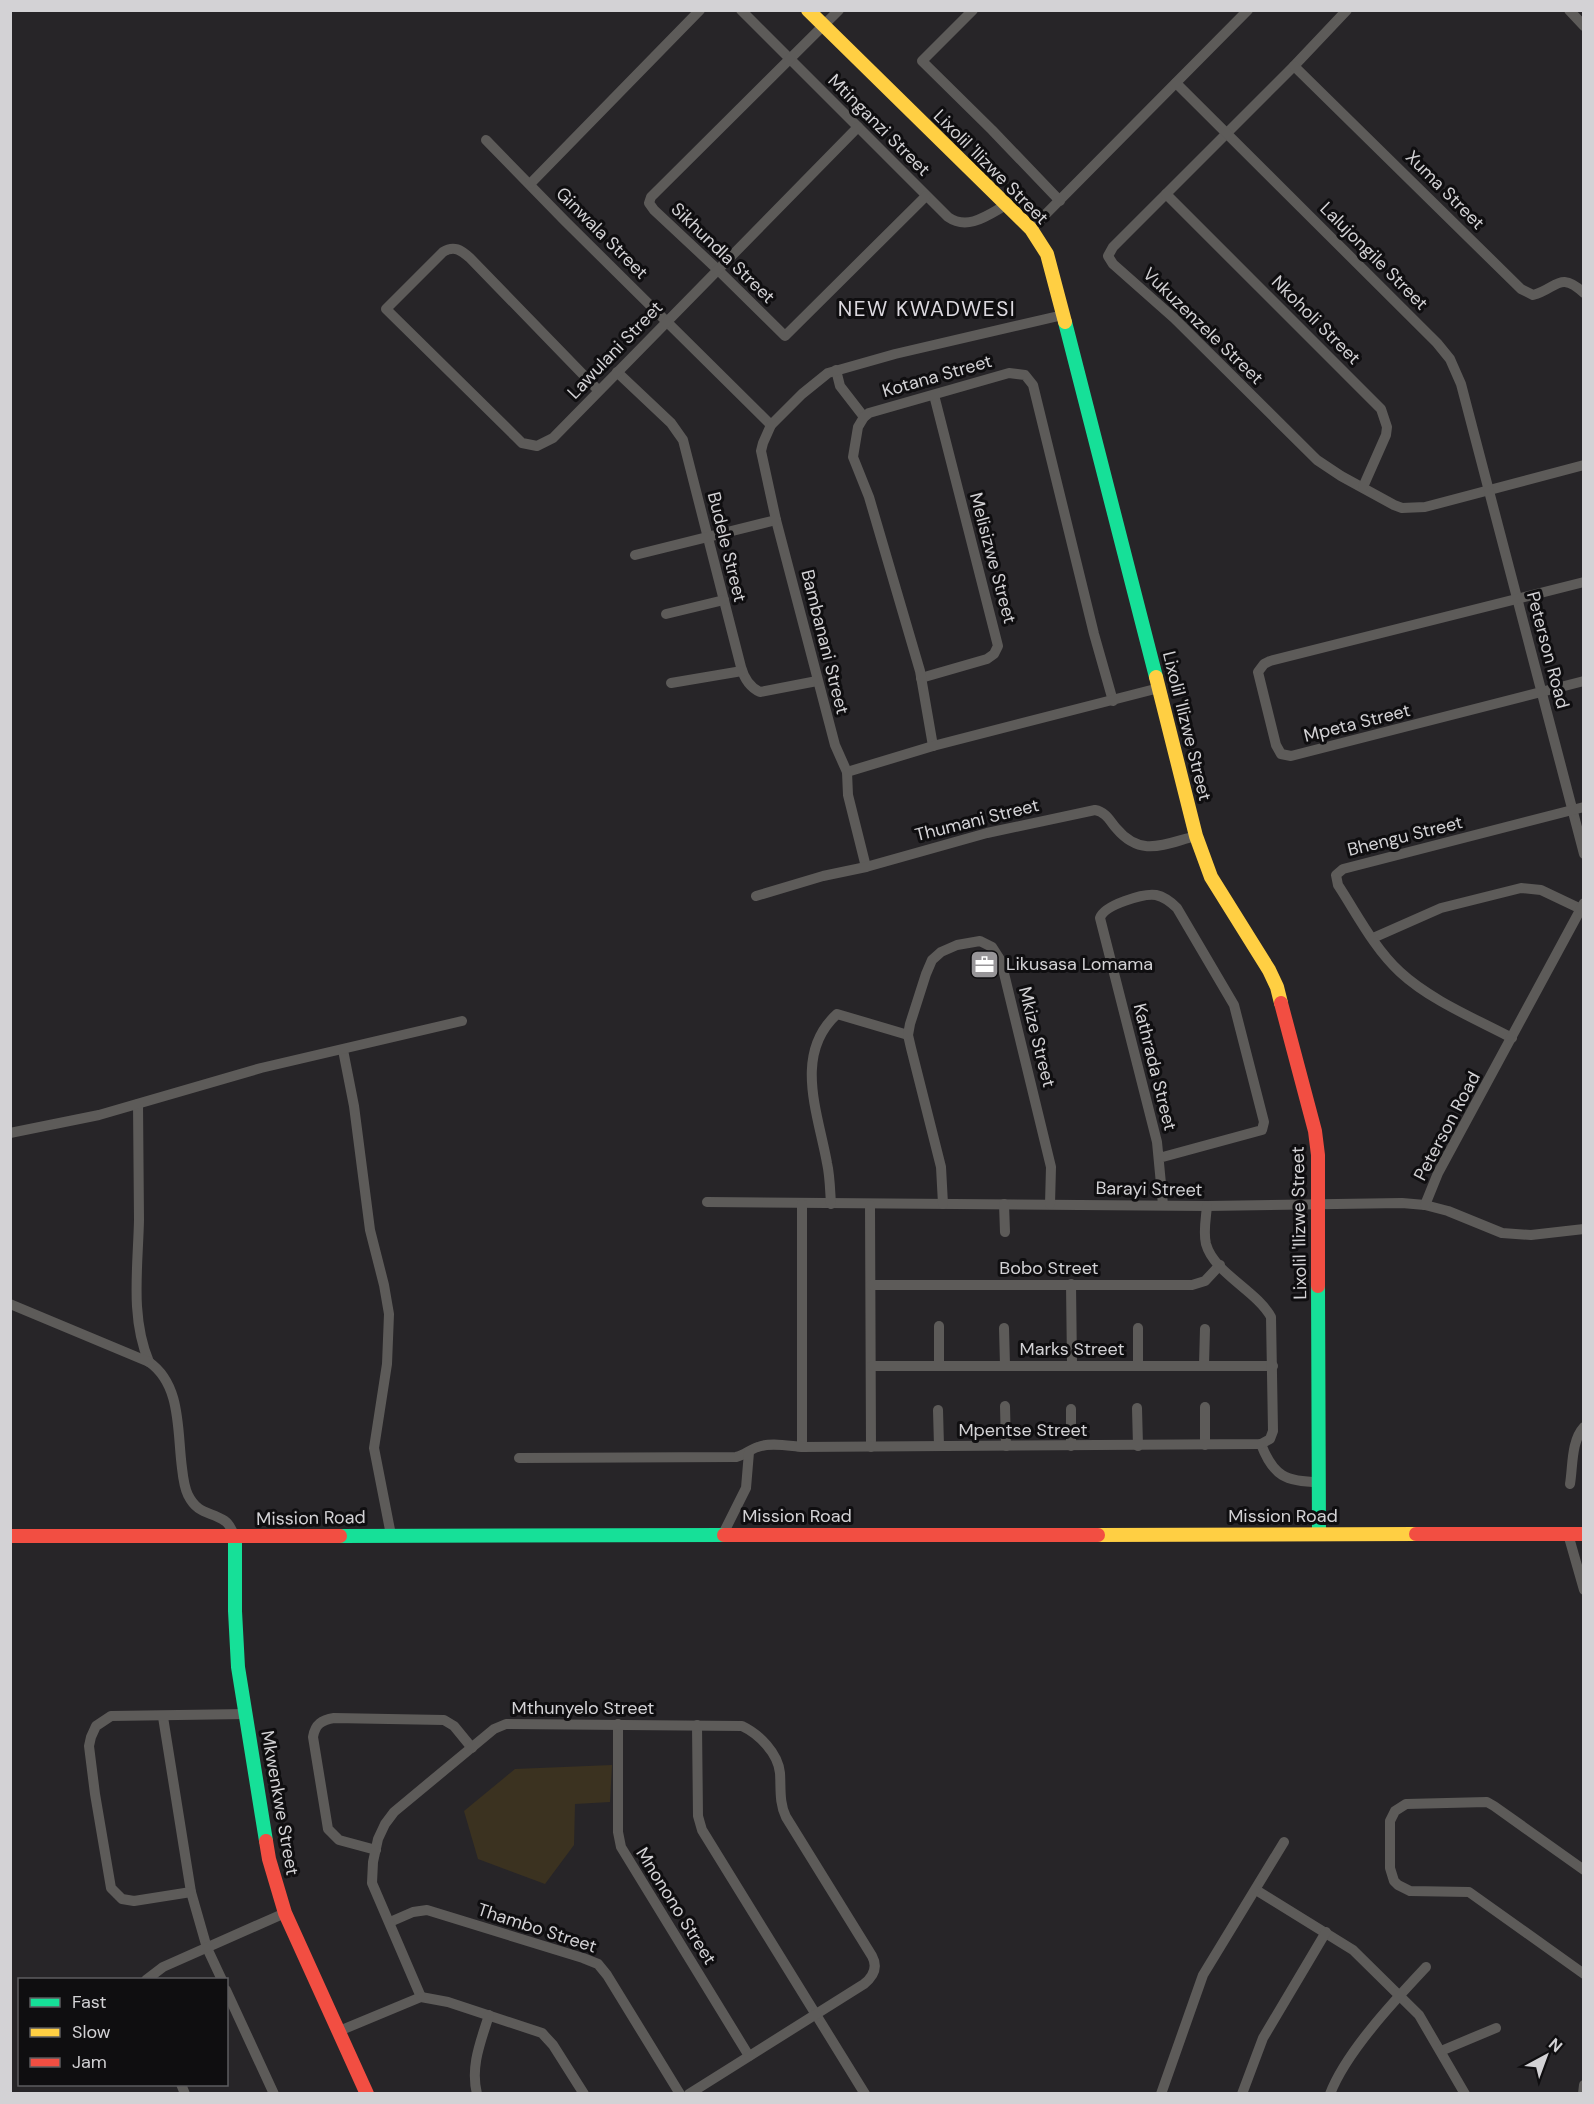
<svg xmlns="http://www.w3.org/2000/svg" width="1594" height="2104" font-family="'DM Sans',sans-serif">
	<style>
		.green { fill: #3b3220 }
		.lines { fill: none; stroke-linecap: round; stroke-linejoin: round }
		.street { stroke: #5d5b59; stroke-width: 10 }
		.fast { stroke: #16e098; stroke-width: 14 }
		.slow { stroke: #ffcf43; stroke-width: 14 }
		.jam { stroke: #f24e42; stroke-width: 14 }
		.labels { text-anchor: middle; stroke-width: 6; stroke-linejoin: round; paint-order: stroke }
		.street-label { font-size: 18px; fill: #d3d2d5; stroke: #0f0e10 }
		.poi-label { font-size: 18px; fill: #d3d2d5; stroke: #0f0e10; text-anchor: start }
		.quarter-label { font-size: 21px; letter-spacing: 1.5px; fill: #dcd9df; stroke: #0f0e10 }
	</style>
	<rect width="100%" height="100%" fill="#272528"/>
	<polygon class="green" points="612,1765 610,1802 575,1804 574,1845 545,1884 478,1859 464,1811 515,1769"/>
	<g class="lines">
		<g class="street">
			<path d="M741,10L948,217C968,231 988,215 1006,205"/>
			<polyline points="839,10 651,197 649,203 654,210 717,269 785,336 926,196"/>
			<polyline points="973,10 922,61 992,130 1060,201"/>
			<polyline points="1347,10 1294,66 1113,247 1108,256 1113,264 1174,318 1317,460 1341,476 1394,505 1402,508 1425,507 1584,465"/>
			<polyline points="1569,10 1584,26"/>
			<path d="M1294,66L1521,289L1533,295C1557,289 1559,270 1584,293"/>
			<polyline points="1176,83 1437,343 1450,359 1461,384 1584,854"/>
			<polyline points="486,140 565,221 771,425"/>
			<polyline points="530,184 700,10"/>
			<polyline points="1166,194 1381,409 1387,427 1386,435 1363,487"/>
			<polyline points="1031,229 1248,10"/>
			<polyline points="836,370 840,386 864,417"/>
			<path d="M617,372L671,423L683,440L741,667C744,678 749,687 760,692L817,681"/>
			<path d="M599,391L470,258C461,250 454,245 443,252L386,309L516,437L522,443L537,446L553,438L858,127"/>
			<polyline points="635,555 776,520"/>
			<polyline points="1584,582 1270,661 1264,664 1258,672 1276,745 1281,754 1291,756 1584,681"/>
			<polyline points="666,614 724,600"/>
			<polyline points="921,678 987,659 994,654 998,646 934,395"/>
			<polyline points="671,683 742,671"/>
			<polyline points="933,746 920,671 869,497 853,457 858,427 864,417 869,413 1009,373 1025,375 1033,385 1094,634 1113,701"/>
			<polyline points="847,772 933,746 1159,688"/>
			<polyline points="866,867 848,795 847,772 835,745 776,520 761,451 763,443 771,425 802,394 828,373 895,354 1063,315"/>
			<path d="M756,896L823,876L866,867L987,833L1095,810C1106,812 1110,821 1116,828C1141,858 1164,844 1196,836"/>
			<polyline points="1373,938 1441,908 1521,888 1541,890 1581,909"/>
			<path d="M1512,1038C1476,1019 1430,1000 1400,972C1374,948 1357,914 1338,885L1336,875L1343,869L1584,807"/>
			<polyline points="343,1050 354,1106 370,1230 384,1285 389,1314 387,1364 374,1448 391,1535"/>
			<path d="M138,1104C138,1142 139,1181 139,1220C138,1267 130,1317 149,1362"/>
			<polyline points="10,1133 99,1115 261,1068 462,1021"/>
			<path d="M1159,1158L1262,1130L1264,1122L1234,1005L1177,908C1171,902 1165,897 1156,895C1144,893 1104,905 1100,918L1157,1142L1163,1205"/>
			<polyline points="707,1202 1207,1206 1402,1203 1425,1205 1448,1211 1502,1233 1531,1235 1584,1229"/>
			<polyline points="802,1204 802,1447"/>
			<path d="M831,1204C830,1190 830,1176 827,1163C818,1113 793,1054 837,1014L908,1035"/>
			<polyline points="943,1204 941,1167 911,1048 908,1035 910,1024 926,974 932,960 941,952 957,945 980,941 992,947 1001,961 1051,1167 1050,1204"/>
			<polyline points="1004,1204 1005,1232"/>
			<polyline points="870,1205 871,1447"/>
			<polyline points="1425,1205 1438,1173 1584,903"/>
			<polyline points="1071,1284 1072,1365"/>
			<polyline points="871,1285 1192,1285 1205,1281 1220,1265"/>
			<path d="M10,1304L149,1362C182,1385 177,1432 182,1468C183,1477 184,1487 188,1495C198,1515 210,1511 225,1521C230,1524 232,1532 235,1536"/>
			<polyline points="939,1326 939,1365"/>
			<polyline points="1004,1328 1005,1365"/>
			<polyline points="1138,1365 1138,1328"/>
			<polyline points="1204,1365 1205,1329"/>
			<polyline points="872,1366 1273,1366"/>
			<polyline points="1005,1406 1006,1446"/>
			<polyline points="1205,1407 1205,1445"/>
			<polyline points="1137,1408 1138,1446"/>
			<polyline points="1071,1409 1071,1446"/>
			<polyline points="938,1410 939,1446"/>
			<path d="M1261,1444C1273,1476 1286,1482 1319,1482"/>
			<path d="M519,1458L736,1457C745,1455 750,1449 758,1447C770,1442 789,1446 802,1447L1261,1444L1270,1439L1273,1431L1271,1317C1257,1291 1214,1273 1206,1244C1203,1232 1206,1218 1207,1206"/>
			<path d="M1570,1484C1573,1466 1571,1441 1584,1427"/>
			<polyline points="723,1534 746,1488 749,1452"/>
			<polyline points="1568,1534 1584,1590"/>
			<polyline points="163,1717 191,1892 207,1948 222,1980"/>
			<polyline points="618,1724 618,1832 621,1847 749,2056"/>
			<polyline points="697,1725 698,1816 702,1830 865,2094"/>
			<path d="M376,1850L339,1840L328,1829L313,1737C315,1724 322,1720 334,1718L444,1720L454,1726L472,1748"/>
			<polyline points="1584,1870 1494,1806 1487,1802 1406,1804 1395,1811 1390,1821 1390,1868 1394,1881 1398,1885 1410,1891 1469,1892 1584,1974"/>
			<polyline points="1256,1890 1353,1950 1419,2015 1465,2094"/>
			<polyline points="191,1892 134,1901 122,1899 111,1888 95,1794 89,1746 91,1737 96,1726 111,1716 246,1714"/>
			<polyline points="390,1922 413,1912 427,1910 583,1958 598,1964 607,1975 680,2094"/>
			<polyline points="146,1980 163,1967 285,1913"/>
			<polyline points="226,1990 274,2094"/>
			<path d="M421,1997L372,1883L373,1862L378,1839L385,1824L394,1812L494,1729L506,1724L742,1726C759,1734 778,1753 780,1773C781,1788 779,1803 786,1817L872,1956C878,1967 874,1976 864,1984L689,2094"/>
			<polyline points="339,2031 421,1997 448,2002 542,2033 553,2045 584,2094"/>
			<polyline points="1441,2051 1496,2028"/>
			<polyline points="181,2084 185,2094"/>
			<path d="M477,2094C470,2066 481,2041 489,2015"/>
			<polyline points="1161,2094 1203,1975 1284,1842"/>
			<polyline points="1242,2094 1263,2038 1326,1932"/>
			<path d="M1330,2094C1346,2052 1395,2000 1426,1967"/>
			<polyline points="1583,2094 1584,2085"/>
		</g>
		<g class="fast">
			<polyline points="1065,322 1156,677"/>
			<polyline points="1318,1286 1319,1534"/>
			<polyline points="235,1536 235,1611 238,1667 266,1841"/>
			<polyline points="340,1536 724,1535"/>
		</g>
		<g class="slow">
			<polyline points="808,10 1031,229 1047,254 1065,322"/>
			<polyline points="1156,677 1196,836 1211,877 1269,970 1277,987 1281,1003"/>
			<polyline points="1098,1535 1416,1534"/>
		</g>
		<g class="jam">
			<polyline points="1281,1003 1315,1131 1318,1155 1318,1286"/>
			<polyline points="1416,1534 1584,1534"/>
			<polyline points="724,1535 1098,1535"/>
			<polyline points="10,1536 340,1536"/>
			<polyline points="266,1841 269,1859 285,1913 367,2094"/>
		</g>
	</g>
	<defs>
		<symbol id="office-square" viewBox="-11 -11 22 22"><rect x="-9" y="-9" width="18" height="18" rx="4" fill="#979598" stroke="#0f0e10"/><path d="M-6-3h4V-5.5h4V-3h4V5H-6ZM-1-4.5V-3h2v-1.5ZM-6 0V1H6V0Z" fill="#fff"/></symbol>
	</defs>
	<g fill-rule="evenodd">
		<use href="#office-square" x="968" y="948" width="33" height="33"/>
	</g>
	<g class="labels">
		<g class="street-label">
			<text transform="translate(879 125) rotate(45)" y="6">Mtinganzi Street</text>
			<text transform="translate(991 167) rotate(45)" y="6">Lixolil 'Ilizwe Street</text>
			<text transform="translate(1445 190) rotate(45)" y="6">Xuma Street</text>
			<text transform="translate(602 233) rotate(45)" y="6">Ginwala Street</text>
			<text transform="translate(723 253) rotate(44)" y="6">Sikhundla Street</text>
			<text transform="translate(1374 256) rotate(45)" y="6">Lalujongile Street</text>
			<text transform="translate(1316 320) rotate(45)" y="6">Nkoholi Street</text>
			<text transform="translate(1203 326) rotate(44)" y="6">Vukuzenzele Street</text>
			<text transform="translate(615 350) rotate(-46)" y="6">Lawulani Street</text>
			<text transform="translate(937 376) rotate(-16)" y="6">Kotana Street</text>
			<text transform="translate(727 547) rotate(76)" y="6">Budele Street</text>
			<text transform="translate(993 558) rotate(75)" y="6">Melisizwe Street</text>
			<text transform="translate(825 642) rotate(76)" y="6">Bambanani Street</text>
			<text transform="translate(1548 650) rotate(75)" y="6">Peterson Road</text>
			<text transform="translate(1357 723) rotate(-14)" y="6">Mpeta Street</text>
			<text transform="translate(1187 726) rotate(76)" y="6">Lixolil 'Ilizwe Street</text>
			<text transform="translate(977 820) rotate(-14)" y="6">Thumani Street</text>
			<text transform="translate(1405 836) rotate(-14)" y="6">Bhengu Street</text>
			<text transform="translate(1037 1037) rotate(76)" y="6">Mkize Street</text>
			<text transform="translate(1155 1067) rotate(76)" y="6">Kathrada Street</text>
			<text transform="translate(1447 1126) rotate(-62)" y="6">Peterson Road</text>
			<text transform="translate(1149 1189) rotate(1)" y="6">Barayi Street</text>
			<text transform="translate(1299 1223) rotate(-91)" y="6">Lixolil 'Ilizwe Street</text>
			<text x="1049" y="1274">Bobo Street</text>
			<text x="1072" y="1355">Marks Street</text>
			<text x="1023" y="1436">Mpentse Street</text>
			<text x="797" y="1522">Mission Road</text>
			<text x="1283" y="1522">Mission Road</text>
			<text transform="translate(311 1518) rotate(-1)" y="6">Mission Road</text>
			<text x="583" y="1714">Mthunyelo Street</text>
			<text transform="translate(280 1803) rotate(80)" y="6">Mkwenkwe Street</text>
			<text transform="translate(676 1906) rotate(58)" y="6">Mnonono Street</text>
			<text transform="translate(537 1928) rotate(18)" y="6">Thambo Street</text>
		</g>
		<g class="poi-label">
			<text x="1006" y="970">Likusasa Lomama</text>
		</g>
		<g class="quarter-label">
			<text x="927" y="316">NEW KWADWESI</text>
		</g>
	</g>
	<rect width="1594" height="2104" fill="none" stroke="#d3d2d5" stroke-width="24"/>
	<rect x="18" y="1978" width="210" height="108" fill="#0f0e10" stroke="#5d5c5f" stroke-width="1.5"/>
	<rect x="30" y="1998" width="30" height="9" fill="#16e098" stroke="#5d5c5f" stroke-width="1.5"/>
	<text x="72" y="2008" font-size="18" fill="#d3d2d5">Fast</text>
	<rect x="30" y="2028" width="30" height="9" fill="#ffcf43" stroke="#5d5c5f" stroke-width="1.5"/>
	<text x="72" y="2038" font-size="18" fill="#d3d2d5">Slow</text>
	<rect x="30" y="2058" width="30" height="9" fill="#f24e42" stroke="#5d5c5f" stroke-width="1.5"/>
	<text x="72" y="2068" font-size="18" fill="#d3d2d5">Jam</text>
	<g transform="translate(1546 2056) rotate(41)" stroke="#0f0e10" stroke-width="4.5" paint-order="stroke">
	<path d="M0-4.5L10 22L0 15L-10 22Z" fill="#d3d2d5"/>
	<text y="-9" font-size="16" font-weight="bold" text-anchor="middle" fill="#d3d2d5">N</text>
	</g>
</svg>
